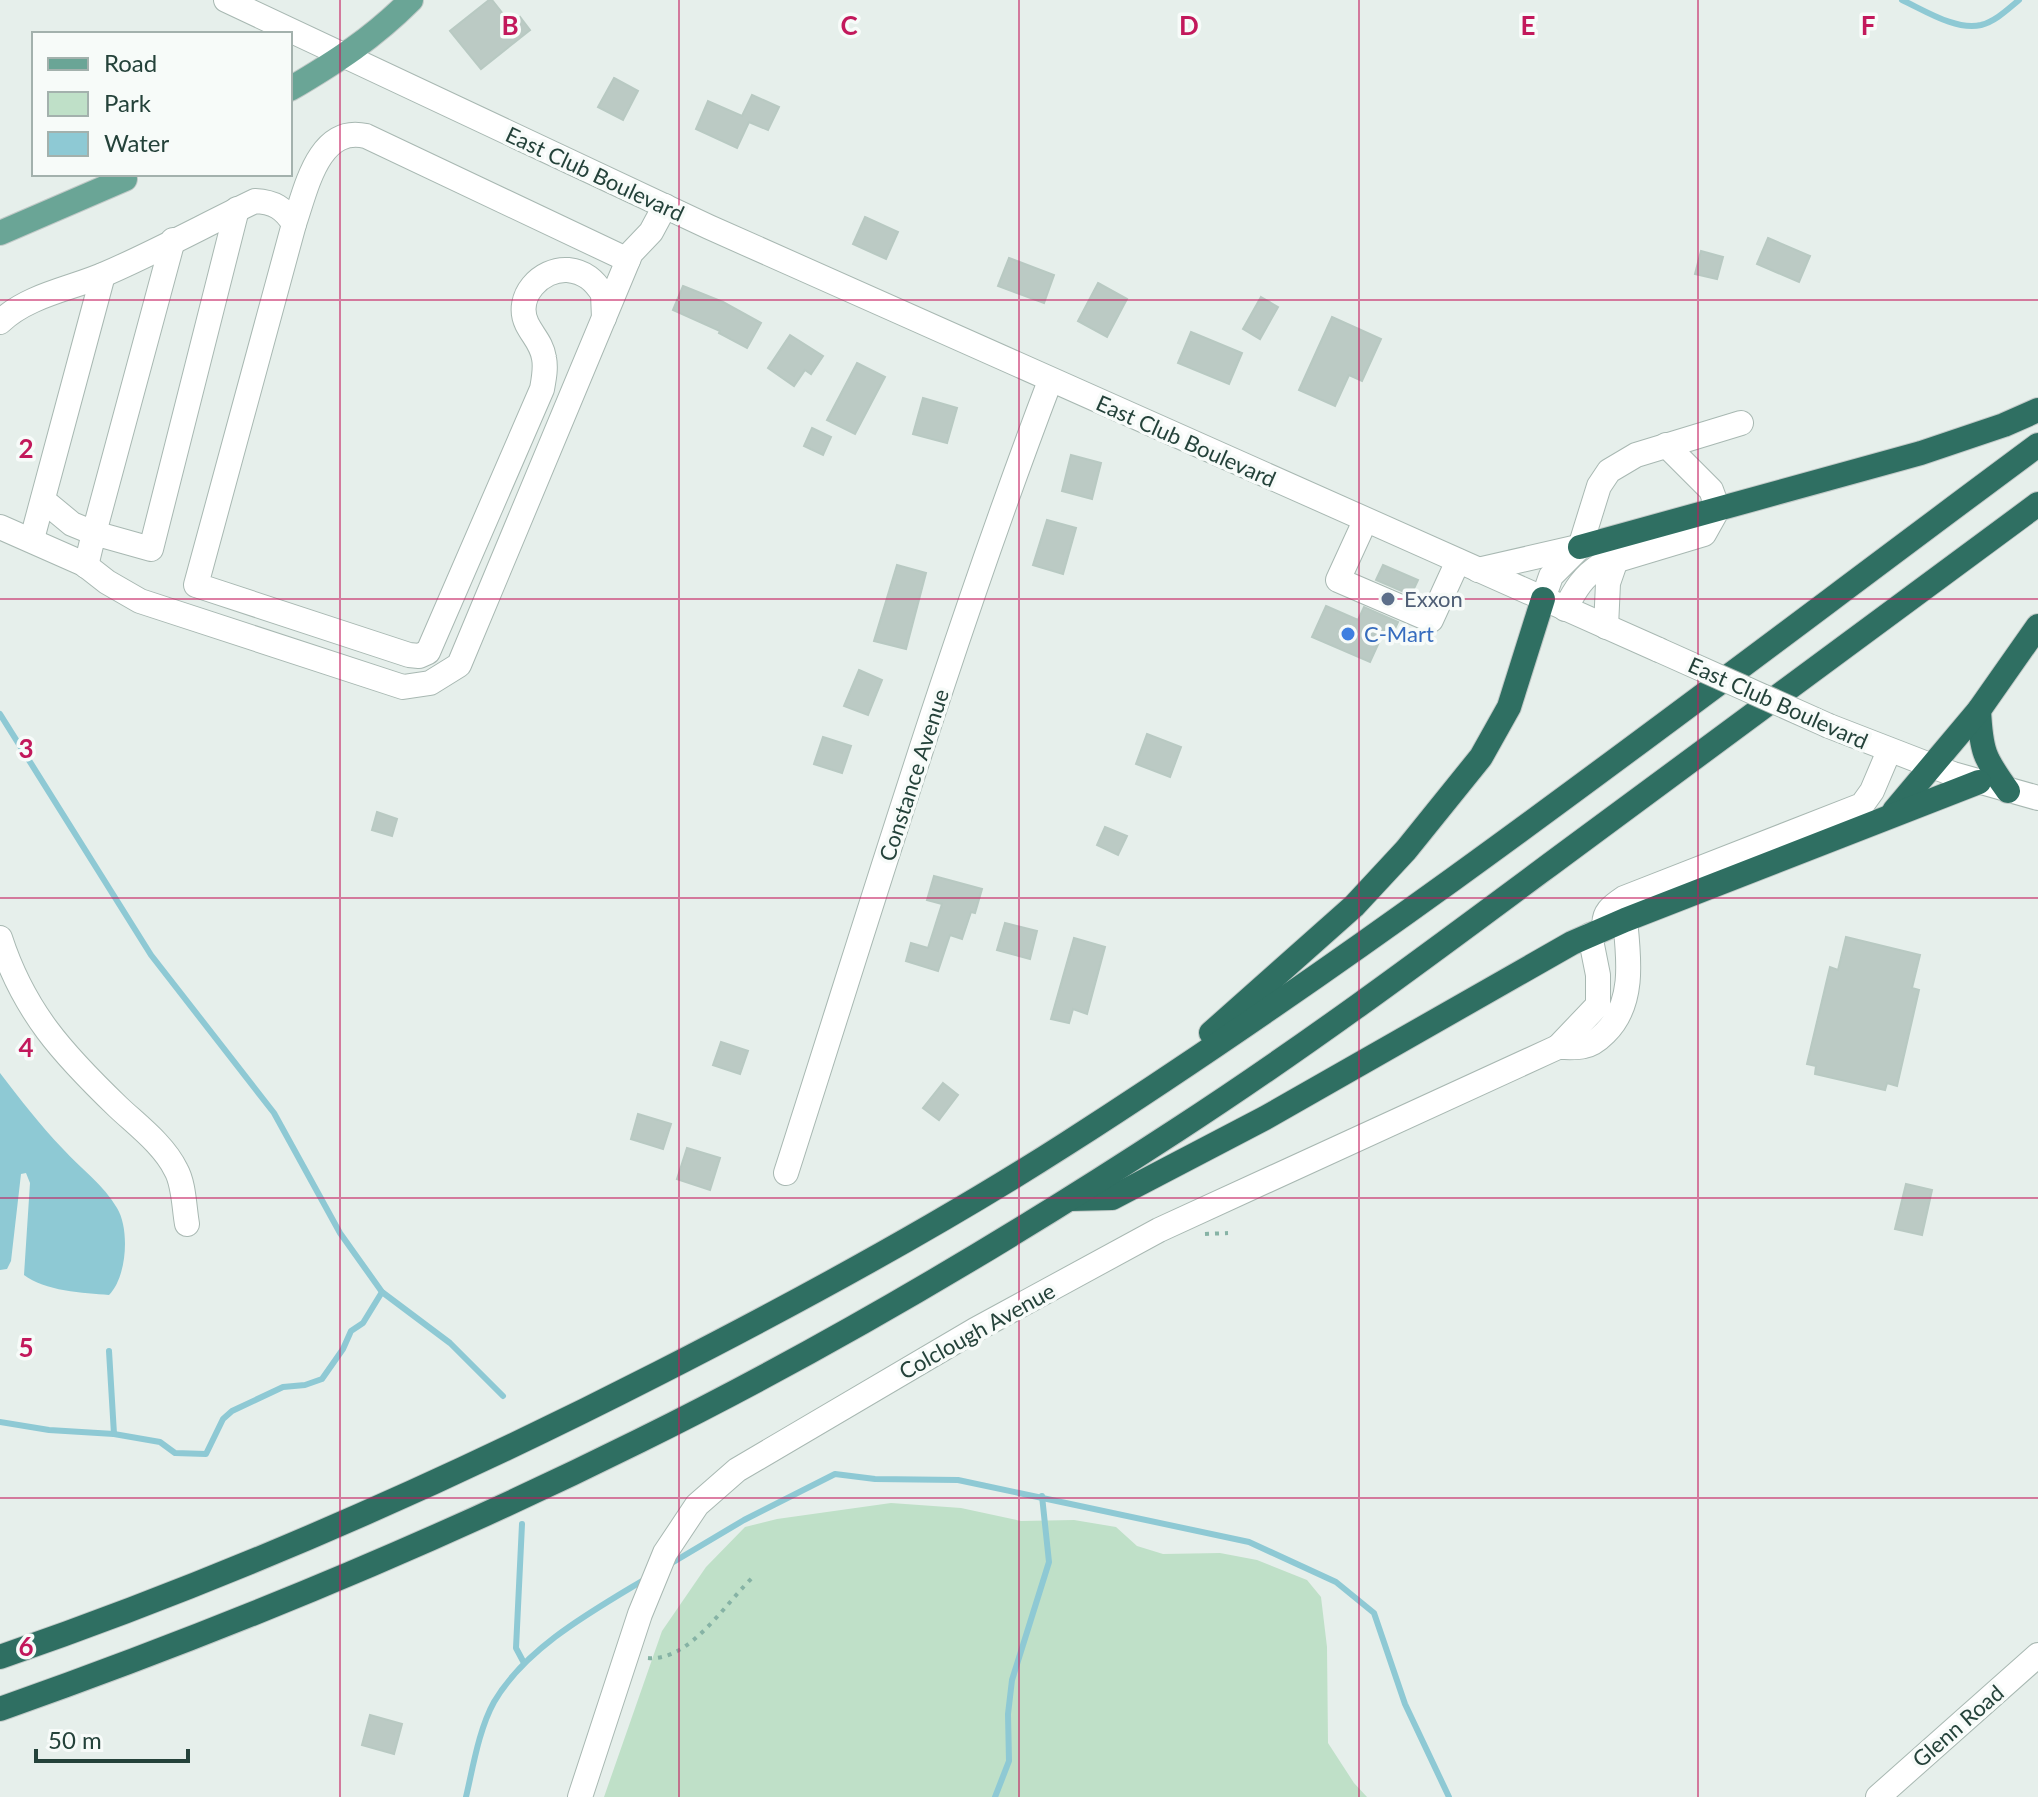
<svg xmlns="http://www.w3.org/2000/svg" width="2038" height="1797" font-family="Lato,sans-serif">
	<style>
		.green { fill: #bfe0c8 }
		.water { fill: #8ec9d4 }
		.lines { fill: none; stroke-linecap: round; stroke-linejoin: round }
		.stream { stroke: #8ec9d4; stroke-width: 6 }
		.building { fill: #bbcac4; stroke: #b8c9c2; stroke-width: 2 }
		.minor-casing { stroke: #a8b8b2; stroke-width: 26 }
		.major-casing { stroke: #c2cac8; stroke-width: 26 }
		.highway-casing { stroke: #c2cac8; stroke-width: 26 }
		.path { stroke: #86b3a5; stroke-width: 4; stroke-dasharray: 4 6; stroke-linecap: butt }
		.minor { stroke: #fff; stroke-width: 24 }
		.major { stroke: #6aa596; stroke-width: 24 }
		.highway { stroke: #2f6f62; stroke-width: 24 }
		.minor-bridge-casing { stroke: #a8b8b2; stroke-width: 26; stroke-linecap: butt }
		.minor-bridge { stroke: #fff; stroke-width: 24 }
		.grid { fill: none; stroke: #c2185b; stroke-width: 2; stroke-opacity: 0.55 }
		.service-dot { fill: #5c6f8a; stroke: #f7fbf9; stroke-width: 3 }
		.shop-dot { fill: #3f7fe0; stroke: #f7fbf9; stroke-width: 3 }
		.labels { text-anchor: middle; stroke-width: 7; stroke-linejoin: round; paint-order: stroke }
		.street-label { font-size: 22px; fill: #24423a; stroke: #f7fbf9 }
		.service-label { font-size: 22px; fill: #4e5e75; stroke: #f7fbf9; text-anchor: start }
		.shop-label { font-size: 22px; fill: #366cbe; stroke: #f7fbf9; text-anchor: start }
		.grid-label { font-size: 26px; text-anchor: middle; font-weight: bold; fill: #c2185b; stroke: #f7fbf9; stroke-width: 7; stroke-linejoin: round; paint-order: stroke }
	</style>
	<rect width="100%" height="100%" fill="#e6efeb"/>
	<polygon class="green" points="891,1503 961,1508 1021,1521 1074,1520 1116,1527 1137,1546 1163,1554 1220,1553 1257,1560 1307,1580 1321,1597 1327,1647 1328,1743 1354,1783 1367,1797 604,1797 662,1631 706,1567 745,1527 777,1519"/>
	<path class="water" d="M0,1073C20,1099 40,1125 63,1149C80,1168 104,1185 117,1208C130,1229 127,1277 109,1295C84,1293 44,1291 24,1275L30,1183L26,1173L21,1174L11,1261L7,1269L0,1270Z"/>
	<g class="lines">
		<g class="stream">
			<path d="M1902,0C1924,10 1956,31 1981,25C1996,21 2008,9 2019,0"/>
			<polyline points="0,714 151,955 274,1113 340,1233 382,1292 450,1343 503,1396"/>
			<polyline points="109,1351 114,1434"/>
			<polyline points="0,1422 49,1430 114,1434 160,1442 175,1453 206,1454 223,1419 232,1411 283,1387 305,1385 322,1379 343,1349 351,1331 363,1323 382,1292"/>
			<polyline points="522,1524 516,1648 524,1663"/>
			<polyline points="670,1564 744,1520 835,1474 875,1479 958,1480 1249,1542 1336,1582 1374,1613 1405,1704 1449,1797"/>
			<path d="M466,1797C473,1767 479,1729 494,1702C526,1647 594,1610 647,1578"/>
			<polyline points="995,1797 1009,1761 1008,1714 1012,1680 1049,1562 1042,1496"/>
		</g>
	</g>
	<g class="building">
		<polygon points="489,0 492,0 511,24 520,17 530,30 481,69 450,31"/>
		<polygon points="614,78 638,91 623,120 598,107"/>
		<polygon points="752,95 779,107 768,130 749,122 737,148 696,129 708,101 742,116"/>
		<polygon points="865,217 898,232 886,259 853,244"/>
		<polygon points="1768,238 1810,256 1799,282 1757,264"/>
		<polygon points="1701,251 1723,257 1717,279 1695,274"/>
		<polygon points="1009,258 1054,275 1044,303 998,286"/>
		<polygon points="1098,283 1127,299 1107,337 1078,321"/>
		<polygon points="683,286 723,302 761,323 747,348 719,333 720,331 673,310"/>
		<polygon points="1261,297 1278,307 1260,339 1243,329"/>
		<polygon points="1332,317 1381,339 1362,381 1349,375 1335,406 1299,390"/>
		<polygon points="1191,332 1242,353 1229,384 1178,363"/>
		<polygon points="790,335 823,356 811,374 805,370 794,386 768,368"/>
		<polygon points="857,363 885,377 855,434 827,420"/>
		<polygon points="923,398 957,408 947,443 913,434"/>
		<polygon points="812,428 831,437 823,455 804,446"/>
		<polygon points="1071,455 1101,463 1092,499 1062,491"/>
		<polygon points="1047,520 1076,528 1063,574 1033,565"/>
		<polygon points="897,565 926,573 906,649 874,641"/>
		<polygon points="1383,565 1418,580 1411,595 1376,580"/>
		<polygon points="1326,606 1358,620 1364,607 1398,622 1393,633 1385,629 1370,662 1312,637"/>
		<polygon points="859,670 882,680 868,715 844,706"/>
		<polygon points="1147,734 1181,747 1170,777 1136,764"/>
		<polygon points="823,737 851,746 842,773 814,764"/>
		<polygon points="377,812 397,819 392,836 372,830"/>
		<polygon points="1105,827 1127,836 1118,855 1097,845"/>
		<polygon points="934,876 982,889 975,913 971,912 962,939 950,935 938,971 906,961 911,943 928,948 942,904 927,900"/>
		<polygon points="1005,923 1037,931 1030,959 997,950"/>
		<polygon points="1846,937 1920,955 1912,988 1919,990 1897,1086 1887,1083 1885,1090 1815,1074 1816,1066 1807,1064 1830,967 1838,970"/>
		<polygon points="1074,938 1105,947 1087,1014 1073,1009 1069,1023 1051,1019"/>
		<polygon points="721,1042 748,1051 740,1074 713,1065"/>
		<polygon points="943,1083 958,1095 939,1120 923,1108"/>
		<polygon points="638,1114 671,1124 663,1149 631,1139"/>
		<polygon points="687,1148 720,1158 710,1190 677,1179"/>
		<polygon points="1906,1184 1932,1190 1922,1235 1895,1229"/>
		<polygon points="370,1715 402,1724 394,1754 362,1745"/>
	</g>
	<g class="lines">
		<defs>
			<g id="minor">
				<polyline points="226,0 709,227 1659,650"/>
				<path d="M604,318L603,294C594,280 585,272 568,270C541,268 514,297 527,324C533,336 542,344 544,358C546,368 544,378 542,389L428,652L419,656L409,655L196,585L294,224C306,190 318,125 366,136L628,260"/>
				<path d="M0,322C28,295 71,289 105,274C156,252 205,225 255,201C274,202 284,208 294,224"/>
				<polyline points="43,500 72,524 94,533 173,240"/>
				<polyline points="1365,521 1338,580 1431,620 1458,561"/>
				<polyline points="0,527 84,564 107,582 140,601 403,687 430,683 459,665 631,253 651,232 665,206"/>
				<polyline points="32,539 103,275"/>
				<polyline points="86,566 94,533 151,549 237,209"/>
				<polyline points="1478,570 1578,547"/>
				<polyline points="1543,599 1551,576 1580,547 1599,486 1609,471 1636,455 1741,423"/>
				<path d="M1565,609C1575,590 1583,576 1601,565L1704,534L1718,509L1711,490L1666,445"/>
				<polyline points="1606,627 1608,583 1616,560"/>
				<polyline points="1829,726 1953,774 2038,798"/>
				<path d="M1605,928C1602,913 1612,906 1624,898L1862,805L1872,791L1889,751"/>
				<path d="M0,938C24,1012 63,1054 118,1107C137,1125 164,1145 176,1170C184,1184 184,1207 187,1224"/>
				<polyline points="1558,1047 1598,1005 1598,975 1590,935"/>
				<path d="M786,1173C871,908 951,641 1050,381"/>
				<path d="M580,1797L640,1614L665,1553L697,1505L737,1470L975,1330L1159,1230L1558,1047C1567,1047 1576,1048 1584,1046C1592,1045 1599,1039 1605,1033C1635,1004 1629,958 1625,920"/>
				<polyline points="1878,1797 2038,1655"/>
			</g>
			<g id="major">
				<path d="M290,89C336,62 373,38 411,0"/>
				<polyline points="0,233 125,179"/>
			</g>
			<g id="highway">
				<polyline points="1580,547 1921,453 2004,425 2038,410"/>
				<path d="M1979,710C1981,751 1984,758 2008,791"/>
				<polyline points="1894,811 1979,710 2038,626"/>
				<polyline points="1211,1033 1354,906 1406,850 1481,757 1509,707 1543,599"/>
				<polyline points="1070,1199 1112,1198 1265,1118 1572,943 1625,920 1979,782"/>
				<path d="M0,1657C226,1579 446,1482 659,1373C798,1302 935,1228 1066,1144C1402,929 1718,682 2038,445"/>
				<path d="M0,1709C218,1632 432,1544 639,1441C825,1349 1004,1243 1177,1130C1311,1043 1439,947 1567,852C1724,736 1881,620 2038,504"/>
			</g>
		</defs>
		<use href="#minor" class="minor-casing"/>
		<use href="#major" class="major-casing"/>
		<use href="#highway" class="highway-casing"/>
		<g class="path">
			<polyline points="1205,1234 1228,1233"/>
			<path d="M648,1658C690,1662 726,1602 755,1575"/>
		</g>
		<use href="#minor" class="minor"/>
		<use href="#major" class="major"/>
		<use href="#highway" class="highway"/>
		<defs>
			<polyline id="minor-bridge" points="1659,650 1829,726"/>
		</defs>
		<use href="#minor-bridge" class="minor-bridge-casing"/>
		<use href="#minor-bridge" class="minor-bridge"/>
	</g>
	<path class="grid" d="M340,0V1797M679,0V1797M1019,0V1797M1359,0V1797M1698,0V1797M0,300H2038M0,599H2038M0,898H2038M0,1198H2038M0,1498H2038"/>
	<circle class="service-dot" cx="1388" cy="599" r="8"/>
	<circle class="shop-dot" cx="1348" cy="634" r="8"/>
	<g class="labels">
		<g class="street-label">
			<text transform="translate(595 174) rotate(25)" y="8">East Club Boulevard</text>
			<text transform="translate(1186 441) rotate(24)" y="8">East Club Boulevard</text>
			<text transform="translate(1778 703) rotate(24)" y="8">East Club Boulevard</text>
			<text transform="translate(914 775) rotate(-72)" y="8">Constance Avenue</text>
			<text transform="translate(977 1331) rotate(-29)" y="8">Colclough Avenue</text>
			<text transform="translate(1958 1726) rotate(-41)" y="8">Glenn Road</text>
		</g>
		<g class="service-label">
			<text x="1404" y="607">Exxon</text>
		</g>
		<g class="shop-label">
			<text x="1364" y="642">C-Mart</text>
		</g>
	</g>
	<g class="grid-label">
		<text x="510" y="35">B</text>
		<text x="849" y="35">C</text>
		<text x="1189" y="35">D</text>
		<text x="1528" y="35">E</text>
		<text x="1868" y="35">F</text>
		<text x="26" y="458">2</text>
		<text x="26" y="758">3</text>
		<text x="26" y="1057">4</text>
		<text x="26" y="1357">5</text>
		<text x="26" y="1656">6</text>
	</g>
	<rect x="32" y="32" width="260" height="144" fill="#f7fbf9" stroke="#a3b1ad" stroke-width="2"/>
	<rect x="48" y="58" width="40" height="12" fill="#6aa596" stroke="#a3b1ad" stroke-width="2"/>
	<text x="104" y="72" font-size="24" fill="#24423a">Road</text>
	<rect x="48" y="92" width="40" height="24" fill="#bfe0c8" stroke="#a3b1ad" stroke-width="2"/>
	<text x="104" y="112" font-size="24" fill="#24423a">Park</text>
	<rect x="48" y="132" width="40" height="24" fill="#8ec9d4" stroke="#a3b1ad" stroke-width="2"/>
	<text x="104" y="152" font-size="24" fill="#24423a">Water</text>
	<path d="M36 1749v12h152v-12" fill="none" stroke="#24423a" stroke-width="4"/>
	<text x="48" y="1749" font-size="24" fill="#24423a" stroke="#f7fbf9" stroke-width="6" paint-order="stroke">50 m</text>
</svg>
